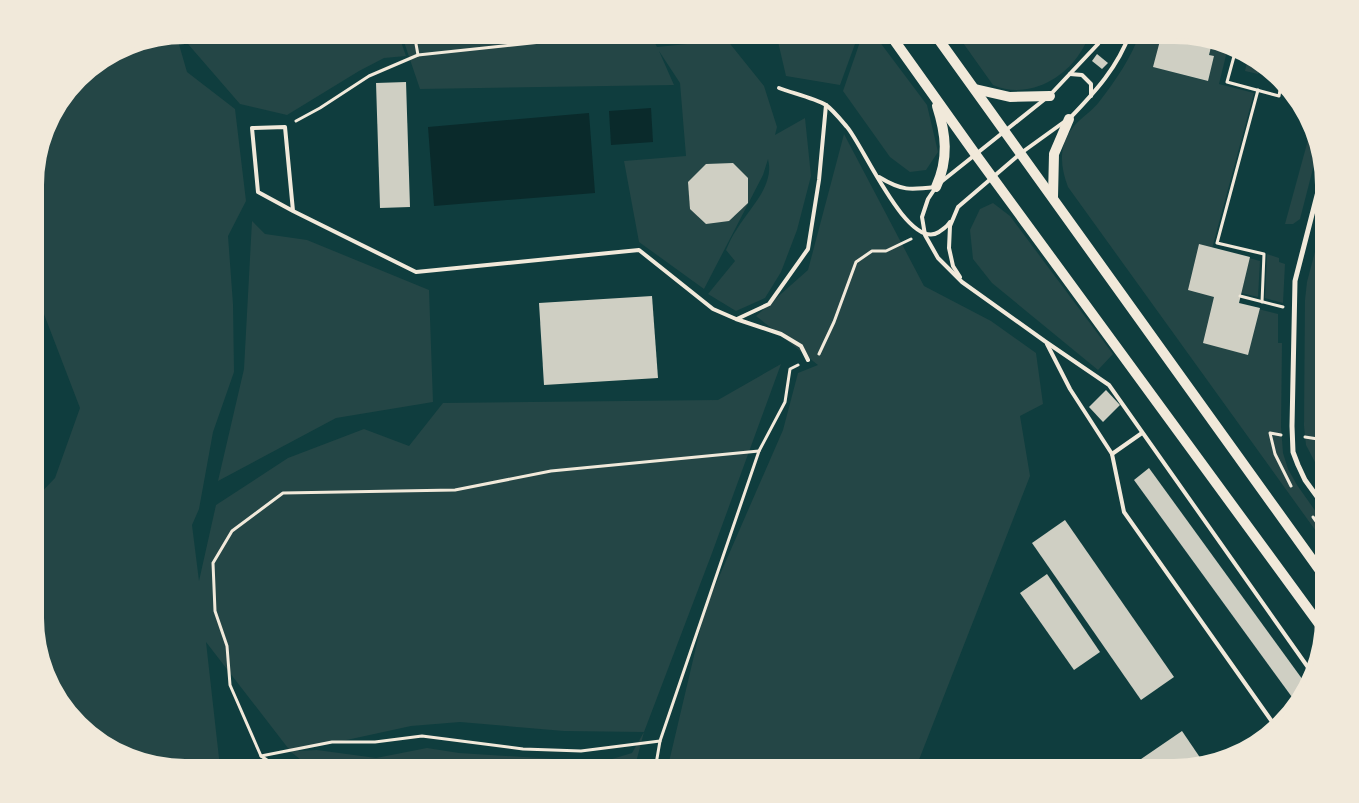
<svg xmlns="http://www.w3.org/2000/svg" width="1359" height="803" font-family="'Fira Sans Condensed',sans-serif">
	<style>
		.green { fill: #244646; fill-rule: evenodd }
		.water { fill: #0a2a2b }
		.building { fill: #cfcfc3 }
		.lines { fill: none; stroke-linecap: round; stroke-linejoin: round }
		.path { stroke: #f1e9da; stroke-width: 3 }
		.service { stroke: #f1e9da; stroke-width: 4 }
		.minor { stroke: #f1e9da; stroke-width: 5 }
		.secondary { stroke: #f1e9da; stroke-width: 10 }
		.rim { fill: none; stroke: #f1e9da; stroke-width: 6 }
	</style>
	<rect width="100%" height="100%" fill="#0f3d3e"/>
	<g class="green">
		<polygon points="190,33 398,33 406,56 384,58 359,71 287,115 240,104 188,44"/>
		<path d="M401,33H650L657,47L727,40L764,86L777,127L775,135L805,118L811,176L797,230L781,272L765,298L736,311L708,294L735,261L726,250C729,243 732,236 737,229C749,208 775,186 768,159L763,175L704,289L639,242L624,161L686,156L680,83L659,51L674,85L420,89Z"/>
		<polygon points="776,33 859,33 840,85 786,76"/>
		<polygon points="863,33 873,33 927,105 938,152 926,170 910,172 890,157 843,91"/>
		<path d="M956,33H1092C1087,40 1083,49 1078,56C1060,82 1024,99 993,85Z"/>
		<path d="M1140,33H1162L1154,67L1207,81L1214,57L1209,55L1212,43L1228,47L1219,84L1254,93L1210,256L1235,303L1278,314V343H1282L1281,427L1283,453L1288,469L1297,485L1326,526V545L1068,187C1060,166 1058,145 1074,126C1082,117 1092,111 1099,102C1116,80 1131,58 1140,33Z"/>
		<path d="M176,34L187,72L235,109L246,201L228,236L233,304L234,372L213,432L199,509L192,525L199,581L216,505L288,458L364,429L409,446L443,403L718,400L781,364L712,553L644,732L634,770H314L291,752L206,642L220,767L227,770H185L109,750L58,702L34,637V500L55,478L80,408L34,288V166L48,117L84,71L127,44ZM460,722L564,731L644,732L632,753L602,762L459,753L427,748L376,758L317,750L296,751L411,726Z"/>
		<polygon points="1249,53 1261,64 1258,74 1245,71"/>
		<polygon points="1311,129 1318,149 1300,219 1293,224 1285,224"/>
		<polygon points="844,134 924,286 991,321 1036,353 1043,404 1020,416 1030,476 915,770 671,770 669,762 705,609 783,430 798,373 818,365 756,316 808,270"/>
		<polygon points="993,203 1010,216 1113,354 1098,370 992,283 973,259 970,230 980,209"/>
		<polygon points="1326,210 1326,459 1317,466 1306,445 1304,426 1305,300 1307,282"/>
		<polygon points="252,221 265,234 307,240 429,290 433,402 336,418 218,481 244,369"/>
		<polygon points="1267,254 1279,258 1279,262 1285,264 1283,303 1265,298"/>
		<polygon points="1249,258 1260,261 1258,297 1241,293"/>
	</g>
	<g class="water">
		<polygon points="651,108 653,142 611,145 609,111"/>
		<polygon points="589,113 595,193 434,206 428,127"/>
	</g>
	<g class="building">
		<polygon points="1162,33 1174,33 1212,43 1209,55 1214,56 1208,81 1153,67"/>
		<polygon points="1097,54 1108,63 1102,69 1092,61"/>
		<polygon points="406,82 410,207 380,208 376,83"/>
		<polygon points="733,163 748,178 748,203 729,221 706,224 690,209 688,182 706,164"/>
		<polygon points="1199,244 1250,257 1239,303 1260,308 1248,355 1203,343 1214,297 1188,290"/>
		<polygon points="652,296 658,378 544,385 539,303"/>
		<polygon points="1106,390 1120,405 1103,422 1089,407"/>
		<polygon points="1149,468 1308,687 1306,694 1297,704 1134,480"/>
		<polygon points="1065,520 1174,677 1141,700 1032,543"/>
		<polygon points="1047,574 1100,652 1074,670 1020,593"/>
		<polygon points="1182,731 1201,759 1183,770 1125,770"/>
	</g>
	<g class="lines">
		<g class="path">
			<polyline points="414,33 418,55"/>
			<polyline points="1236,49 1227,82 1279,96 1281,84"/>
			<polyline points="1258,90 1217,243 1264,254 1262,302"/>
			<polyline points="296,121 320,108 369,76 418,55 579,38"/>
			<polyline points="1240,296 1283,307"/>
			<polyline points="819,354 834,322 856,262 872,251 886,251 911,239"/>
			<polyline points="1281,435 1270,433 1275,454 1291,486"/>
			<polyline points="1305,437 1318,439 1326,453"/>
			<polyline points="1319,475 1318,474 1326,468"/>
			<polyline points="1313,517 1326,535"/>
			<polyline points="261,756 332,742 375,742 422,736 523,749 581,751 660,741"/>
			<polyline points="282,770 261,756 230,685 227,646 215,611 213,563 232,531 283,493 455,490 551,471 759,451"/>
			<polyline points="655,770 660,741 759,451 785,402 790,369 798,365"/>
		</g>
		<g class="service">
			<polyline points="1070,74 1082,75 1091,84 1091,96"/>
			<path d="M779,88C792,93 814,98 826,105C833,110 841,120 847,127C863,145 908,252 939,232C943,229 947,227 950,222"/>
			<polyline points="1050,95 1098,44 1105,33"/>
			<path d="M1070,118C1095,92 1118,67 1130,33"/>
			<path d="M879,177C902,191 910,190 936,187"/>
			<polyline points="941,182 1045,99"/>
			<polyline points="936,187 928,199 922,217 925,235 938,258 962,282 1046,342 1109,385 1312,673"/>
			<polyline points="293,211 258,192 252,128 285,127 293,211 416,272 639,250 713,309 736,319 781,334 801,346 808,360"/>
			<polyline points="960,277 953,266 949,248 950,226 958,207 1021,153 1064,122"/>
			<polyline points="737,319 769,304 808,249 819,180 826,105"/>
			<polyline points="1047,344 1070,389 1112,454 1124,512 1273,723 1279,722"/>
			<polyline points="1112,454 1142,433"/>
		</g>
		<polyline class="minor" points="1324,168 1295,281 1292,426 1293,452 1298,465 1305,480 1326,509"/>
		<g class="secondary">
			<polyline points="889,33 976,155 1325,632"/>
			<polyline points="934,33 1326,579"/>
			<polyline points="975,89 1010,97 1050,96"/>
			<path d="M936,187C949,159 946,134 937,106"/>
			<polyline points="1053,197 1054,154 1069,119"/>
		</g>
	</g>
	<path d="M0 0H1359V803H0ZM185 41H1174A144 144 0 0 1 1318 185V618A144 144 0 0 1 1174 762H185A144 144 0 0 1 41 618V185A144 144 0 0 1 185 41Z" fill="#f1e9da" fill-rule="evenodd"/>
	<path class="rim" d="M185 41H1174A144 144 0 0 1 1318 185V618A144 144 0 0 1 1174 762H185A144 144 0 0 1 41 618V185A144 144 0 0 1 185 41Z"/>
</svg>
